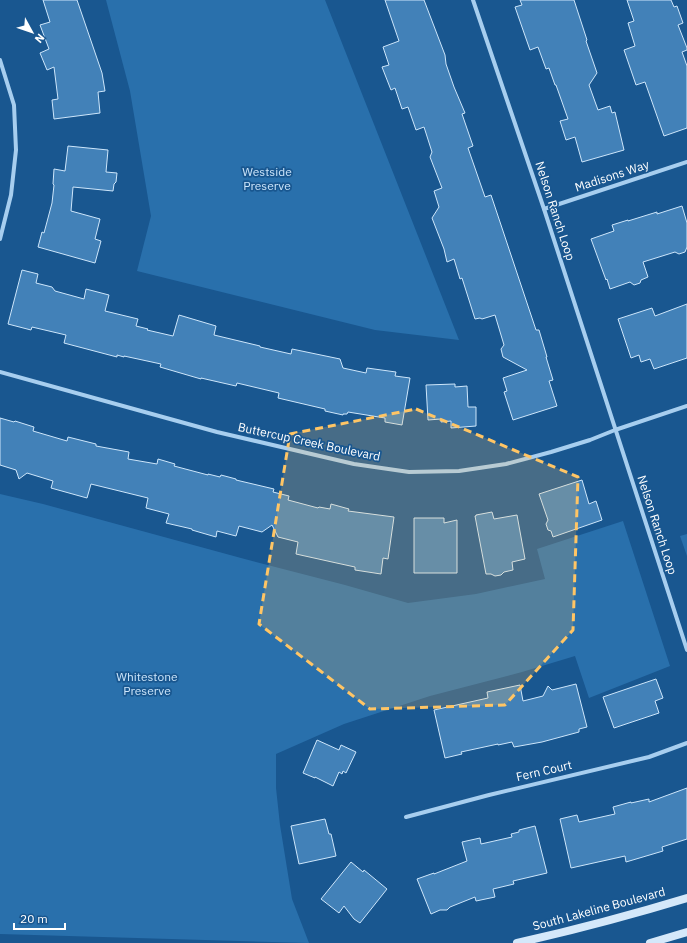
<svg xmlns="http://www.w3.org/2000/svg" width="687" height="943" font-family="'IBM Plex Sans',sans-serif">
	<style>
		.green { fill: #2970ac }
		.building { fill: #4281b8; stroke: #cde6fb }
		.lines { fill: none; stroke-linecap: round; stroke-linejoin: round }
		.street { stroke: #a7ceef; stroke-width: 4 }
		.secondary { stroke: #d4e8fa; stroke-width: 8 }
		.marked { fill: #ffc565; fill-opacity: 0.2; stroke: #ffc565; stroke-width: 3; stroke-dasharray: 8 5; stroke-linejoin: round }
		.labels { text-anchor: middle; stroke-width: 3.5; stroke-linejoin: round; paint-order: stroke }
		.park-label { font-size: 12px; fill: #cde6fb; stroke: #195790 }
		.street-label { font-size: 12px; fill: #fff; stroke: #195790 }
	</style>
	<rect width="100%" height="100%" fill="#195790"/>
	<g class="green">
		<polygon points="106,0 325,0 459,340 375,330 137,271 151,216 130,91"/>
		<polygon points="0,494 43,504 241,558 345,585 408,603 476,594 545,579 537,549 623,521 670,666 589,698 575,656 522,672 430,696 344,724 276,754 276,788 280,825 292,899 309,943 0,934"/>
		<polygon points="687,534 687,556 680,536"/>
	</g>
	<g class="building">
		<polygon points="43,0 77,0 102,73 105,91 98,92 100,113 54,119 52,100 58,99 54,67 47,70 40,53 49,49 40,25 50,22"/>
		<polygon points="385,0 424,0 445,55 446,64 454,87 465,113 462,114 473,146 468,148 485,197 491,195 536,330 539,330 547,357 546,357 553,380 549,381 557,406 513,420 504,392 507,391 503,378 527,370 503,357 501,349 504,345 495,315 482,319 480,318 475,319 462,278 460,279 454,259 447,262 444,249 432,218 439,207 434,191 442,188 430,157 432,152 424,127 416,130 408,107 402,109 395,88 391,90 382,67 389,65 383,47 399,41"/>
		<polygon points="520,0 574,0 587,40 586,41 597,73 589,85 598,110 610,106 612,113 615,112 624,150 582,162 575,137 566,140 560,121 568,119 556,85 555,85 549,68 546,69 538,47 530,50 515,7 522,5"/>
		<polygon points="627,0 671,0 674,7 677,6 683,23 678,25 687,48 687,50 682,52 687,66 687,128 664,136 645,82 636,85 624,50 635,46 628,23 634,21"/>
		<polygon points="68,146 108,150 106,172 117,173 116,182 114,184 113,191 73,187 71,211 100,219 95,239 101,241 95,263 38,247 42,232 44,233 52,203 54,185 53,184 54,169 65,171"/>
		<polygon points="682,206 687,223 687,247 685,252 679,254 675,252 643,262 648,277 641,280 640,283 634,285 630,282 610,289 607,279 606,280 591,239 614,231 612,225 628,220 628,221 657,212 657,214"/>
		<polygon points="22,270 38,274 36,283 52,287 55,291 84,299 86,289 109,295 105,311 138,319 136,326 148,329 147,330 173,336 179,315 216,326 214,335 260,346 260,347 291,354 292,349 340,359 343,368 366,373 367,368 396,372 395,376 410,378 402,425 385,422 385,418 348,412 347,414 343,414 343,415 325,411 325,409 278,398 279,393 237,383 236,386 201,378 201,379 160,367 161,364 124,356 124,357 117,355 117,357 64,343 66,335 32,327 31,330 8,324"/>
		<polygon points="687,304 687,358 654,369 650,359 641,362 639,355 631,358 618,319 652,308 655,316"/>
		<polygon points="455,384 455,387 467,386 468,407 476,407 476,426 451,428 451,421 441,422 441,419 428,420 426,385"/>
		<polygon points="0,418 14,422 15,421 34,427 33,431 67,441 68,437 96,444 96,446 129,452 128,459 157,464 158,459 175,464 174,466 208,475 208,474 220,477 221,475 236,479 236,480 274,489 273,492 289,496 288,500 318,508 319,507 330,509 331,504 349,509 348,511 394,517 388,559 383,558 381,574 355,570 355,567 332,562 296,554 298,542 278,537 272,525 262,532 239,526 236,536 217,531 216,537 192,530 192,529 166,523 169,514 146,508 148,498 91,484 87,498 51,488 53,481 27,473 19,479 16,470 0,465"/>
		<polygon points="582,480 589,504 596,501 602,520 553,537 551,531 548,530 546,524 548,520 539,494"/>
		<polygon points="492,512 494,519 517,515 525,559 512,562 513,570 504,572 501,575 495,576 491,574 486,574 475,516 476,516 476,515"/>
		<polygon points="414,518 444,518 444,523 457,520 457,573 414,573"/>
		<polygon points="656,679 663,698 655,701 659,713 614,728 603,697"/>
		<polygon points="576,684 587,727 579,729 579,732 542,742 514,747 512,742 498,745 498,744 461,752 462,754 445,758 434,710 488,698 487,692 520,685 523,701 543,696 548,686 552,690"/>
		<polygon points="317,740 339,750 341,745 356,752 346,773 343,771 342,774 339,772 333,786 315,777 315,778 303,773"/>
		<polygon points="687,788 687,839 662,847 663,851 626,862 625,856 571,868 560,819 577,815 579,822 615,814 613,807 631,802 631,803 649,799 649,802"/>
		<polygon points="325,819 329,834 331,834 336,856 299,864 291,826"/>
		<polygon points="535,826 547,873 513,881 514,884 493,889 495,897 476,901 475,897 450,907 447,910 440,910 431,914 417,879 434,873 434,874 467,861 462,842 480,838 481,844 512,837 511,834 519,832 519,830"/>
		<polygon points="351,862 363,872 364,870 387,889 360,923 354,919 344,906 339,913 321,899"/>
	</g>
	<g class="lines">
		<g class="street">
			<polyline points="473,0 544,209 687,650"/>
			<polyline points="0,60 14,105 16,150 11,195 0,239"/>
			<polyline points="544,209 687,162"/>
			<polyline points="0,372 217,432 354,464 409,472 459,471 506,464 551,452 590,440 615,430 687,406"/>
			<polyline points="406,817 489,795 649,757 687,743"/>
		</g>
		<g class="secondary">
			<path d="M517,943C574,930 631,915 687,898"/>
			<polyline points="650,943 687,932"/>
		</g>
	</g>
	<path class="marked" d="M416,409L578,477L573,630L505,705L370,709L259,624L290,434Z"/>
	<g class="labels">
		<g class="park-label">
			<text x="267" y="176">Westside<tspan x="267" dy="14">Preserve</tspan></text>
			<text x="147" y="681">Whitestone<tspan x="147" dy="14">Preserve</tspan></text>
		</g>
		<g class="street-label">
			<text transform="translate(612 176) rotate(-18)" y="4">Madisons Way</text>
			<text transform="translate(555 211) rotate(72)" y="4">Nelson Ranch Loop</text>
			<text transform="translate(309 442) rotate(12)" y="4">Buttercup Creek Boulevard</text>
			<text transform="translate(657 525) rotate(72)" y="4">Nelson Ranch Loop</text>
			<text transform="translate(544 771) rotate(-13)" y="4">Fern Court</text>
			<text transform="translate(599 909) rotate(-15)" y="4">South Lakeline Boulevard</text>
		</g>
	</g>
	<g transform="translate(32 32) rotate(130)" stroke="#195790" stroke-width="3" paint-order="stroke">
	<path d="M0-3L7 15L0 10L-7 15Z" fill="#ffffff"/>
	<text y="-6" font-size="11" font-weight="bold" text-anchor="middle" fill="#ffffff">N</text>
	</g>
	<path d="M14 923v6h51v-6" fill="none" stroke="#ffffff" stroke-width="2"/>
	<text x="20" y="923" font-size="12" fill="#ffffff" stroke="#195790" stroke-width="3" paint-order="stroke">20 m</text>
</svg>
